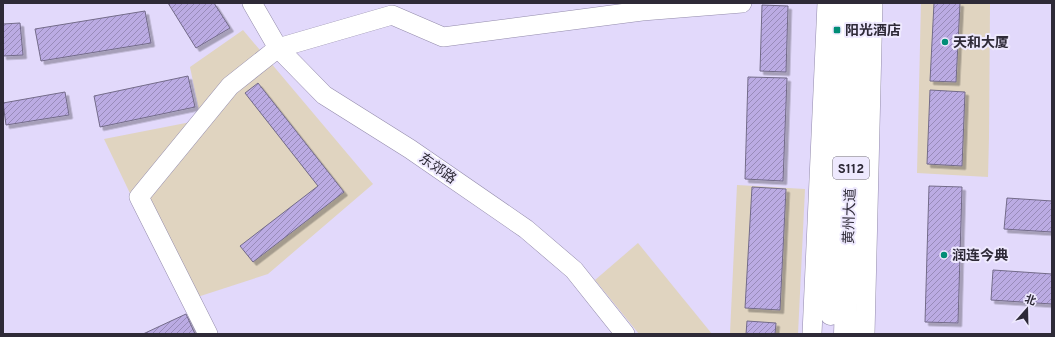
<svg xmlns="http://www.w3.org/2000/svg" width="1055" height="337" font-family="Overpass,'Noto Sans SC',sans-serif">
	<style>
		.commercial { fill: #e0d4c0 }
		.building { fill: url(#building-hatch); stroke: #736b89; filter: url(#shadow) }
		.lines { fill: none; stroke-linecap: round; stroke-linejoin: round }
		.minor-casing { stroke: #938bab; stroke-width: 20 }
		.major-casing { stroke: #938bab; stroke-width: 23 }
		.minor { stroke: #fff; stroke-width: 19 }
		.major { stroke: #fff; stroke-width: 22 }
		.poi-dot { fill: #008d76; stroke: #eee9fe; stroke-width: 1.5 }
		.labels { text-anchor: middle; stroke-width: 4; stroke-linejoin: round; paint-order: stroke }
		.shield { fill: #eee9fe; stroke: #686373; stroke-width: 1 }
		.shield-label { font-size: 13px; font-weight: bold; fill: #2e2a37 }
		.poi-label { font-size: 14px; font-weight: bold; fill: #2e2a37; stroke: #eee9fe; text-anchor: start }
		.street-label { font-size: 14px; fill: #2e2a37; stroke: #eee9fe }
	</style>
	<defs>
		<pattern id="building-hatch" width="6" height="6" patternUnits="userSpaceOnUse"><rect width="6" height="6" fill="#bbabe3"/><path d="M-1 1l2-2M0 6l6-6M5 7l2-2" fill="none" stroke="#988bb9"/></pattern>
		<filter id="shadow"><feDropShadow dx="3.5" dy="3.5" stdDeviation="0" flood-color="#0004"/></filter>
	</defs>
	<rect width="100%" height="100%" fill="#e2d9fb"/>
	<g class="commercial">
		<polygon points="921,3 990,3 989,137 988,177 917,173"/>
		<polygon points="243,30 373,184 268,274 182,302 104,139 201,120 190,67"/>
		<polygon points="737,185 805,189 798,334 730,334"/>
		<polygon points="638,243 712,334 639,334 595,280"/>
	</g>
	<g class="building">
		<polygon points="168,3 214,3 230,28 196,48"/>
		<polygon points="934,3 960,3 956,82 930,81"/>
		<polygon points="762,5 788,6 786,72 760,71"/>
		<polygon points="145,11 151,43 41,61 35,29"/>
		<polygon points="20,23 23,55 3,56 3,24"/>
		<polygon points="188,76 195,107 100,127 94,96"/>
		<polygon points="748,77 787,78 783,181 745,179"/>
		<polygon points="258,83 344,192 253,262 240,246 318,186 245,93"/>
		<polygon points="930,90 965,92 962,166 927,164"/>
		<polygon points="65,92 69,115 6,125 3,103"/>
		<polygon points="929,186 962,187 958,323 925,322"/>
		<polygon points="752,187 786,189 780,310 745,308"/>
		<polygon points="1007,198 1052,201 1052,232 1004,229"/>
		<polygon points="993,270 1052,274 1052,304 991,300"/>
		<polygon points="186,314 195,334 143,334"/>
		<polygon points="747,321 776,323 775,334 746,334"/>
	</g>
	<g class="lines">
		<defs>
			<g id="minor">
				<polyline points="252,3 278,48 324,95 410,149 526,229 574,270 625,334"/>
				<polyline points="208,334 139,197 230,86 278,48 392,15 443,37 642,11 742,3"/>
				<polyline points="812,334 827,3"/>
				<polyline points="865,334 873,3"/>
			</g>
			<g id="major">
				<polyline points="831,314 839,3"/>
				<polyline points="845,334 856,3"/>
			</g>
		</defs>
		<use href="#minor" class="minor-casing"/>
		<use href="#major" class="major-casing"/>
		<use href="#minor" class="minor"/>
		<use href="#major" class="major"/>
	</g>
	<g class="poi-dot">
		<rect x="833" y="26" width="8" height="8" rx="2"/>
		<circle cx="945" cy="42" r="4"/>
		<circle cx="944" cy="255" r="4"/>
	</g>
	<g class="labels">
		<rect class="shield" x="833" y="157" width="36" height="22" rx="3"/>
		<g class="shield-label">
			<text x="851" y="173">S112</text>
		</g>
		<g class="poi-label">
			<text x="845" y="35">阳光酒店</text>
			<text x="953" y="47">天和大厦</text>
			<text x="952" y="260">润连今典</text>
		</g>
		<g class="street-label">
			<text transform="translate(438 168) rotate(35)" y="5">东郊路</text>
			<text transform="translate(849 216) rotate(-88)" y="5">黄州大道</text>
		</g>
	</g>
	<rect width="1055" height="337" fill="none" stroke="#2e2a37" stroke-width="8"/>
	<g transform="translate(1027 309) rotate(20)" stroke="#eee9fe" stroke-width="3" paint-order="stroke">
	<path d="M0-3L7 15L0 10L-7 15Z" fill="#2e2a37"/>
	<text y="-6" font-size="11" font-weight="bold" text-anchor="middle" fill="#2e2a37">北</text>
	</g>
</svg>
